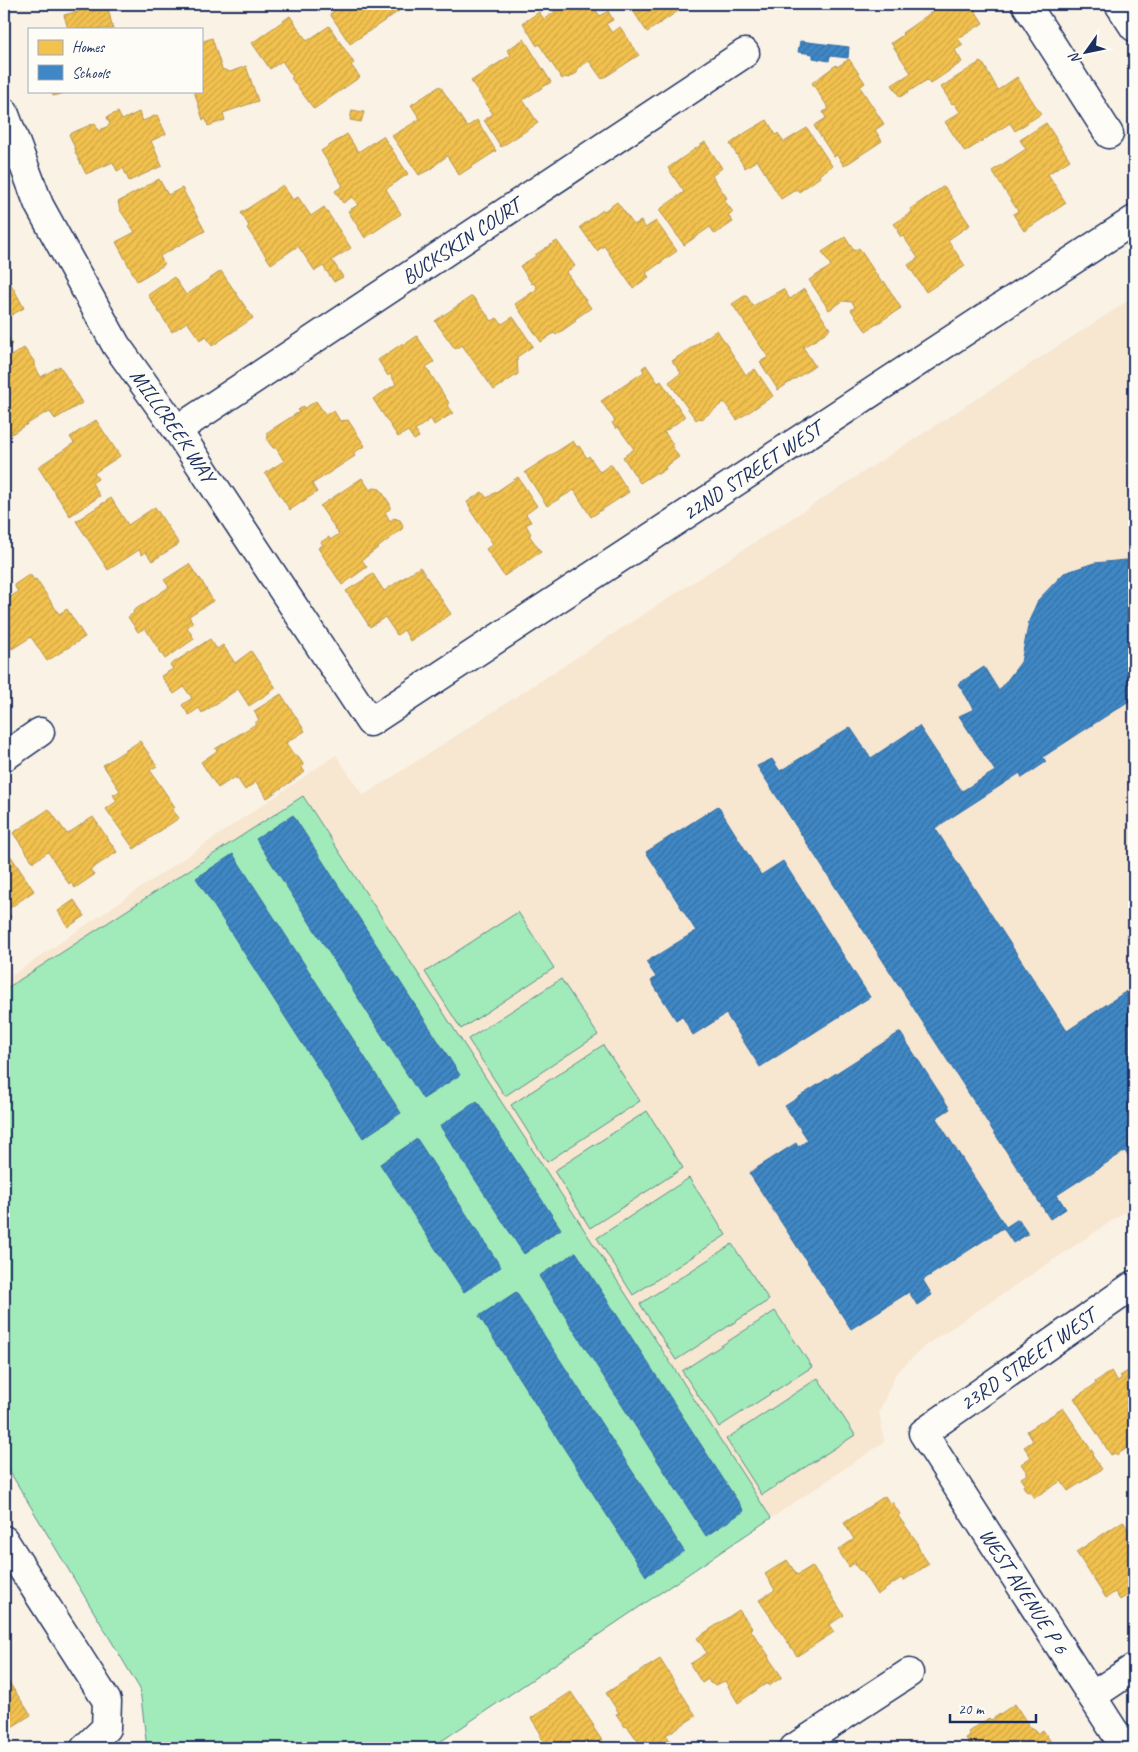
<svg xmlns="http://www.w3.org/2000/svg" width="1138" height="1752" font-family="Caveat,sans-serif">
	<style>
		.built { fill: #f7e6d0 }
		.green { fill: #a1eab9; stroke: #5e8c8c }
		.homes { fill: url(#homes-hatch); stroke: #b29553 }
		.schools { fill: url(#schools-hatch); stroke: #346da6 }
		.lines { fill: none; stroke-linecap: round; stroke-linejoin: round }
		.street-casing { stroke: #1b2f5e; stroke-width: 31 }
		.secondary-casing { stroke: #1b2f5e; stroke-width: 31 }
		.street { stroke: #fdfcf7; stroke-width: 28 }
		.secondary { stroke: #fdfcf7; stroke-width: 28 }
		.labels { text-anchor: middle; stroke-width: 5; stroke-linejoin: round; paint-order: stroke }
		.street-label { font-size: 21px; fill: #1b2f5e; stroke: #fdfcf7 }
	</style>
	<defs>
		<pattern id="homes-hatch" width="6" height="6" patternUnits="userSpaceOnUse" patternTransform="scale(1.25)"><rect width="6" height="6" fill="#f2c14e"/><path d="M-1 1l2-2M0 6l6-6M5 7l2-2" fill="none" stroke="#cfa646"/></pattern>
		<pattern id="schools-hatch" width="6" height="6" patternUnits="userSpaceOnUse" patternTransform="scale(1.25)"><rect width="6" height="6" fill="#3f88c5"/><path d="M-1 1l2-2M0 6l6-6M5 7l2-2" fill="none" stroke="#3470a3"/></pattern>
	</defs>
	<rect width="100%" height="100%" fill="#faf2e5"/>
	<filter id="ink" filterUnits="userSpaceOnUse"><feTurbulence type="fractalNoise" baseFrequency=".02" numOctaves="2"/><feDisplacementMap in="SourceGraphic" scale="10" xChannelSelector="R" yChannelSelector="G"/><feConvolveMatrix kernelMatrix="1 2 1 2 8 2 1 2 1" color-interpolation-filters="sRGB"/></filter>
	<g filter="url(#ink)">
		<polygon class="built" points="1134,297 1134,1206 926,1345 896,1373 879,1412 884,1442 431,1748 147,1748 140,1689 4,1462 4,981 336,755 363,796"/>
		<g class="green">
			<polygon points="303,796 771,1518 431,1748 147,1748 140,1689 4,1462 4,990"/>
			<polygon points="518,912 554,968 461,1029 425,972"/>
			<polygon points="561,979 598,1035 505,1096 468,1039"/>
			<polygon points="603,1045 640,1101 547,1162 511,1105"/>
			<polygon points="647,1111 683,1168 590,1228 554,1171"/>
			<polygon points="689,1178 726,1235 633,1295 597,1238"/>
			<polygon points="732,1244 769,1300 676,1360 640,1304"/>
			<polygon points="775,1311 812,1367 719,1427 682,1371"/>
			<polygon points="818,1378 855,1435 762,1495 726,1439"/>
		</g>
		<g class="homes">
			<polygon points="107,4 113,29 68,29 64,15"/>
			<polygon points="340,4 394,4 399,11 350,44 330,14 342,5"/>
			<polygon points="562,4 598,4 600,6 595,9 600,16 608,11 613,20 606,24 612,33 620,27 639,55 602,79 589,61 578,68 577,73 568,78 565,77 562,79 539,44 537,46 523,23 539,12 544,19 555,12 554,10"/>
			<polygon points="633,4 682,4 684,7 647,32 630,6"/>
			<polygon points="931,4 971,4 983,23 958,39 963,45 955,50 962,62 930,84 927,80 900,97 892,85 911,73 891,43 903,35 902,33 935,10"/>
			<polygon points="290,16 307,41 329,26 354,63 351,65 360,77 314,109 291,78 293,77 282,61 270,69 252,43"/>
			<polygon points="212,38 222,69 230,72 246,66 258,101 223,113 225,120 208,126 206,119 203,120 194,91 201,91 201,42"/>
			<polygon points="524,39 551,82 523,100 538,123 501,147 484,120 493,114 471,81 511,55 507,50"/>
			<polygon points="849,59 865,83 860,87 884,124 875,130 882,141 844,166 837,155 834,157 814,126 826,118 823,112 829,109 812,83 836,65 837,67"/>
			<polygon points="980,62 984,65 998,90 1017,77 1041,114 1015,131 1010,123 965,152 945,122 960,112 954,103 952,104 941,87"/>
			<polygon points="440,86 467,127 477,120 496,151 459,175 447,156 435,165 433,168 419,175 392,136 420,119 411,105"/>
			<polygon points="52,91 72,91 53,96"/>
			<polygon points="352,110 364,112 361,122 350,120"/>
			<polygon points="118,112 122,120 139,112 143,121 157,115 166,134 151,141 162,166 129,181 123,168 117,171 113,162 86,174 75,152 76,151 69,134 95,123 98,131 110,125 107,117"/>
			<polygon points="767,120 776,135 778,133 784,142 807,128 832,166 819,175 820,177 799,192 797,189 781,199 757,160 745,168 730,144 745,133"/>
			<polygon points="1046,123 1070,160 1048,174 1066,203 1024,231 1013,214 1018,211 992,171 1026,149 1020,140"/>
			<polygon points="347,134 358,152 383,136 408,174 386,189 401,214 365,238 348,211 358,205 352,197 343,203 335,191 343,186 321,151"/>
			<polygon points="705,142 722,168 712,176 727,198 724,200 733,212 728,215 733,222 715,234 710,227 684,245 659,210 684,192 668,168"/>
			<polygon points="159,179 168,195 182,188 205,231 160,256 164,265 137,281 116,242 135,232 120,210 118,202"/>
			<polygon points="283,185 293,200 298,197 311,216 324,207 351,248 332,260 343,277 334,282 323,266 315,271 298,246 271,264 247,228 249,226 241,213"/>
			<polygon points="944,186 970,225 948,240 965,266 926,292 908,265 918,258 903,236 901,237 897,231 899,230 894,224 912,212 910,209"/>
			<polygon points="617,202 634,225 641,221 645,228 656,221 677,251 646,273 649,277 633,288 604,246 597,251 580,227 603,210 604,211"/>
			<polygon points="845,237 854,251 859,248 882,283 884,281 901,308 866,331 851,310 855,307 852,302 843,301 829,310 809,280 831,266 822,252"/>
			<polygon points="557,241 575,266 566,272 591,308 575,319 576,321 556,335 554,333 541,342 515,304 537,289 534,283 532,284 520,266 536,256 535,255 544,249"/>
			<polygon points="221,271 253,318 212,346 206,336 200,340 187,322 172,332 148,295 174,277 186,295"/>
			<polygon points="4,274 9,283 10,282 24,308 6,318 4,317"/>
			<polygon points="783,289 790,299 804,289 830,329 816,340 815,340 803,347 815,366 778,390 760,362 768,357 732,304 746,295 753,306"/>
			<polygon points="472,296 492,321 497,318 502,324 513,317 533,346 517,357 518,374 494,390 462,345 455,349 435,321"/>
			<polygon points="4,330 12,344 4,349"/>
			<polygon points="717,330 746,375 755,369 773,396 737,420 724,402 702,419 699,418 696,420 669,382 681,373 672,361"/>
			<polygon points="417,336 434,362 426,367 449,403 447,404 453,413 434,425 431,419 415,430 419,437 414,440 408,431 398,437 373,399 396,384 390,374 388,376 378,360 403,343 404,345"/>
			<polygon points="24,348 34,361 34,365 41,377 60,366 82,403 55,419 50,412 46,414 45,413 5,438 4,435 4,360"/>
			<polygon points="646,365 658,383 661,381 685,417 663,433 665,433 673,444 671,445 679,457 665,467 666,469 658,474 657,472 640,483 623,457 634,449 618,427 616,429 612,423 615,421 601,401 644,372 642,368"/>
			<polygon points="316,401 325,414 334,411 340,421 348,420 365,446 353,453 355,456 312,484 317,492 290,510 265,473 284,461 276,448 273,448 267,440 268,437 266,433 299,412 298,410 304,406 305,408"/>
			<polygon points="96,420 120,456 94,473 98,479 92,483 100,496 70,516 38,467 74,443 70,437"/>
			<polygon points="573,441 577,447 579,446 587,458 589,456 600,472 611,464 629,492 591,517 574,490 547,506 525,472"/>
			<polygon points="518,477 537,506 526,514 531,522 526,525 531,534 529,535 541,552 504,576 486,549 493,544 470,510 471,509 467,502 482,492 487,498"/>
			<polygon points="362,478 370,490 374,488 380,489 390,504 390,509 385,512 390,521 394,518 400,520 403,525 402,529 362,560 367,567 342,585 318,548 323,545 321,542 329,537 330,540 339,534 320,506"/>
			<polygon points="111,498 128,525 155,507 179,544 152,561 146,552 142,555 139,550 108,570 76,521"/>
			<polygon points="189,564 199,579 200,578 213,601 189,616 193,623 187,627 194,639 165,659 145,628 138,632 128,617 134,613 133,611 169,587 164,580"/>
			<polygon points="420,567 451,614 410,641 404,630 397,635 385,617 370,627 346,591 373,574 384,591"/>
			<polygon points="30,574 34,580 36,579 59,614 67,609 85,637 47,661 31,637 12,649 4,636 4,601 18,592 14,585"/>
			<polygon points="210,639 217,649 223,645 235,663 251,651 276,688 249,706 238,689 202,713 199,708 189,715 182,705 192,698 184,687 174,694 161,676 173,669 170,665"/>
			<polygon points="281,694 305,731 286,743 294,755 297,755 303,764 302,768 305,772 267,798 256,782 245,790 237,778 236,779 235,777 218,788 201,762 217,751 215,749 256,724 255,723 259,720 254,711"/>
			<polygon points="140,741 157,766 150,770 175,807 172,809 179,818 134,849 106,809 117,801 113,795 120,791 103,765"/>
			<polygon points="49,809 67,834 93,817 117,852 90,870 94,875 75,888 71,883 69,884 48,852 33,862 13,833"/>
			<polygon points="10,855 34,891 7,910 11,917 4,922 4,859"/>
			<polygon points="74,900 85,916 68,927 58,911"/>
			<polygon points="1134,1367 1134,1440 1129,1444 1130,1446 1117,1455 1115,1453 1111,1455 1074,1398 1096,1384 1095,1382 1111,1371 1117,1381 1122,1378 1120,1376"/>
			<polygon points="1063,1408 1094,1454 1092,1455 1102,1469 1068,1491 1061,1481 1034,1498 1029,1491 1027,1492 1023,1486 1025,1484 1021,1478 1028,1474 1021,1464 1031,1457 1024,1447 1033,1441 1027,1431"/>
			<polygon points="885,1496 890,1504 892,1502 900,1514 898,1516 918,1543 917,1544 920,1551 929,1564 903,1581 901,1578 877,1595 863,1573 865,1572 859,1570 855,1565 856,1562 849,1567 838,1550 854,1539 844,1523"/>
			<polygon points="1123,1521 1134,1539 1134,1591 1120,1600 1115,1592 1106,1598 1076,1552"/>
			<polygon points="787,1560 797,1575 812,1566 844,1615 829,1625 834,1632 797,1656 759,1600 775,1590 765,1574"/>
			<polygon points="739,1610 752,1628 750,1629 769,1656 768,1657 782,1677 769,1686 767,1683 738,1703 725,1681 715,1685 710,1683 708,1679 702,1683 690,1664 707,1653 697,1638"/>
			<polygon points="660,1659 696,1716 666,1735 674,1746 671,1748 643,1748 627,1726 625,1727 616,1714 619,1713 606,1693"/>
			<polygon points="4,1675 31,1715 7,1730 4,1726"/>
			<polygon points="571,1692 594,1726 593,1727 607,1748 547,1748 539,1735 541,1734 531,1718"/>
			<polygon points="1015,1704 1029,1726 1036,1730 1037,1734 1043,1730 1055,1748 972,1748 966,1738 970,1735 968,1732 989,1718 991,1720"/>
		</g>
		<g class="schools">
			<polygon points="800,41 849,47 848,58 830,56 829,61 813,58 813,54 798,52"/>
			<polygon points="1126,560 1134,563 1134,709 1129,701 1043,757 1046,762 1022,778 1020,773 935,828 1067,1031 1134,986 1134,1166 1125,1151 1057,1195 1066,1209 1050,1219 757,766 772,759 780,771 850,727 871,758 919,726 962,791 995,771 959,716 974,709 958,684 984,667 999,691 1021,662 1029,621 1038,600 1064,573 1094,563"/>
			<polygon points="718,806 761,875 783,861 870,997 760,1067 726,1014 693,1035 682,1016 676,1020 651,981 656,977 646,962 696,931 646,852"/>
			<polygon points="293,815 460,1075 423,1099 256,839"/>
			<polygon points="233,854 401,1113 363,1138 196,878"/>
			<polygon points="900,1032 950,1109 936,1118 1006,1227 1018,1219 1028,1234 1013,1243 1003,1228 923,1280 932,1295 917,1305 909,1292 851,1329 749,1173 796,1143 798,1147 808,1140 785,1106"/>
			<polygon points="477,1101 561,1229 524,1254 440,1126"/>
			<polygon points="417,1139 501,1267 464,1292 380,1164"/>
			<polygon points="576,1252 744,1511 706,1536 539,1276"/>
			<polygon points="516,1292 684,1551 646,1576 479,1316"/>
		</g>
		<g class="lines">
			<defs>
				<g id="street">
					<polyline points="1026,4 1109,134"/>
					<path id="s1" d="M4,112L39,205L116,345L177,430L370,722L1134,220"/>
					<path id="s2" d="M177,430L745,53"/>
					<polyline points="4,757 40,732"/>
					<polyline points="4,1540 107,1701 106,1728 85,1748"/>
					<polyline points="1092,1696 1134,1668"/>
					<polyline points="794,1748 909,1673"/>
					<path id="s3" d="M1125,1748L923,1433L1134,1285"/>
				</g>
				<polyline id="secondary" points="1119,4 1134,27"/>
			</defs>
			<use href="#street" class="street-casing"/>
			<use href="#secondary" class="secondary-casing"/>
			<use href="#street" class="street"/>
			<use href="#secondary" class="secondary"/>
		</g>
	</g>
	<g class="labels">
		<g class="street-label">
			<text dy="7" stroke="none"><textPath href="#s2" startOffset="341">BUCKSKIN COURT</textPath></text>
			<text dy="7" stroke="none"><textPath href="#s1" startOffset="358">MILLCREEK WAY</textPath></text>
			<text dy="7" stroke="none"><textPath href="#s1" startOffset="1171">22ND STREET WEST</textPath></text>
			<text dy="7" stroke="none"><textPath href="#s3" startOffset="502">23RD STREET WEST</textPath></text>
			<text transform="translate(1024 1591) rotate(57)" y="7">WEST AVENUE P 6</text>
		</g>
	</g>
	<rect width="1138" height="1752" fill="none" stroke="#fdfcf7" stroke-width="20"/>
	<rect x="10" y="10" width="1118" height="1732" fill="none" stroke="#1b2f5e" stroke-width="2" filter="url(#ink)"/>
	<rect x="28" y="28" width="175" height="65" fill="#fdfcf7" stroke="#a3aaba"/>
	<rect x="38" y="40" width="25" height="15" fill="#f2c14e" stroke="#a3aaba"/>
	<text x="72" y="52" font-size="15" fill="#1b2f5e">Homes</text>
	<rect x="38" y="65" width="25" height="15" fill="#3f88c5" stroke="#a3aaba"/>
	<text x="72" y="78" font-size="15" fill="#1b2f5e">Schools</text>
	<g transform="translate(1086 52) rotate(237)" stroke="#fdfcf7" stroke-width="4" paint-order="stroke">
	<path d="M0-4L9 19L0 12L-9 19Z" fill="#1b2f5e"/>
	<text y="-8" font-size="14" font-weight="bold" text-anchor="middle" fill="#1b2f5e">N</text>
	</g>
	<path d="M950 1714v8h86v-8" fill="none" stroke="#1b2f5e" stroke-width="2.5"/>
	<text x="958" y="1714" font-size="15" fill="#1b2f5e" stroke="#fdfcf7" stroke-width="4" paint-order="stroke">20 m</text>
</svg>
